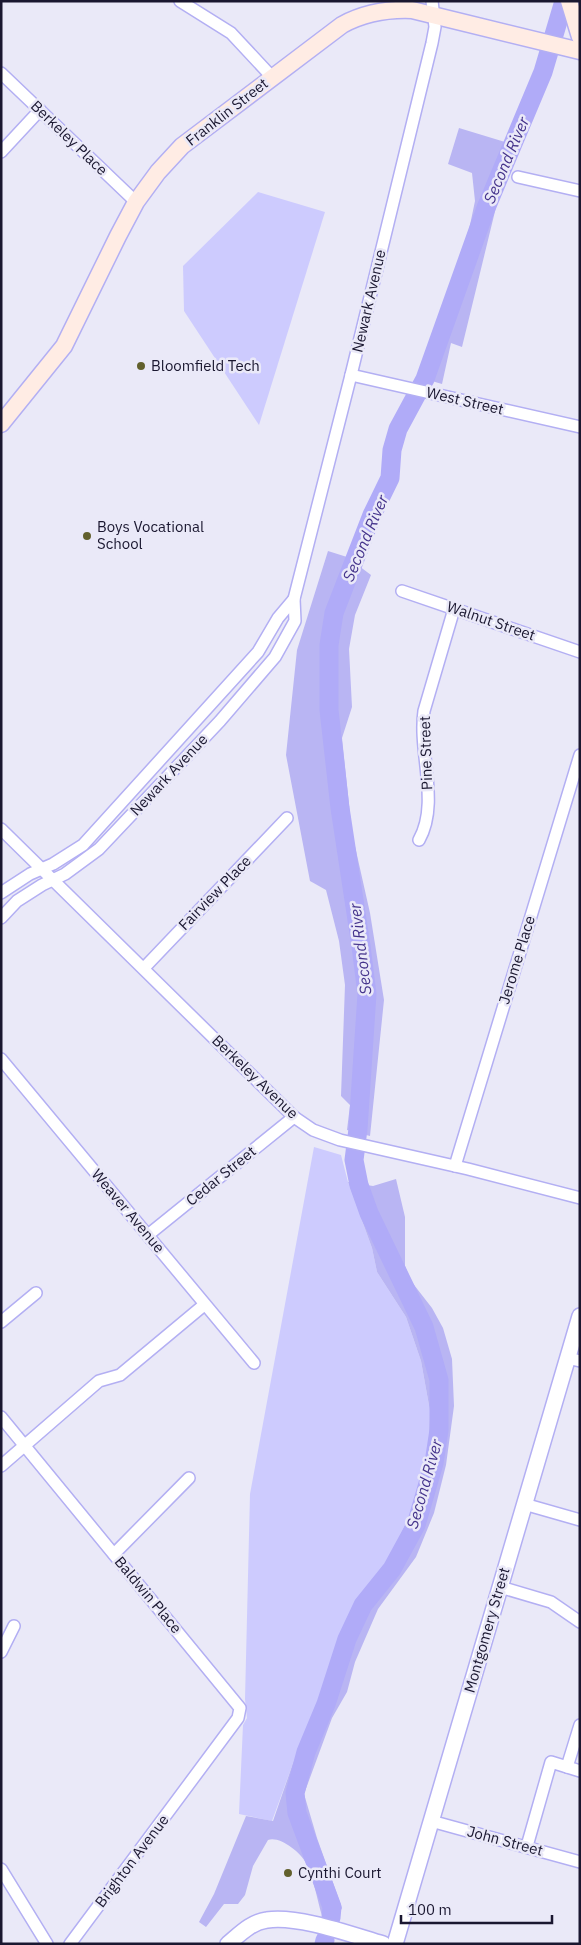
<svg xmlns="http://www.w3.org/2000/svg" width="581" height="1945" font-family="'IBM Plex Sans',sans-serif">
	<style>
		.green { fill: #cdcbfe }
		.forest { fill: #b9b5f3 }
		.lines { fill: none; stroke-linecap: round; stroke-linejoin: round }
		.river { stroke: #b0abf8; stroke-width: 19 }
		.minor-casing { stroke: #b3aff3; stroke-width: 14 }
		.tertiary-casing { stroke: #b3aff3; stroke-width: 18 }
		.secondary-casing { stroke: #b3aff3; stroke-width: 19 }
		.minor { stroke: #fff; stroke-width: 11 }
		.tertiary { stroke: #fff; stroke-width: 15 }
		.secondary { stroke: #ffece4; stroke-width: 16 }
		.poi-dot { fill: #62602d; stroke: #eae9f8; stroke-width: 2 }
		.labels { text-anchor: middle; stroke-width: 5; stroke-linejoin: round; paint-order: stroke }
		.street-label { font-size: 15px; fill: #1a1730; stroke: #eae9f8 }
		.poi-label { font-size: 15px; fill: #1a1730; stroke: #eae9f8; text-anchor: start }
		.water-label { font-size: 16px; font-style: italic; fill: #45348c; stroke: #eae9f8 }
	</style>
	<rect width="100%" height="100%" fill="#eae9f8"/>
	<g class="green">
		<polygon points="258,192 325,212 259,425 184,311 183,266"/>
		<polygon points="314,1147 341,1155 348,1182 372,1248 377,1272 406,1317 421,1361 430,1411 428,1453 416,1501 384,1570 357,1600 292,1766 272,1821 239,1814 243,1725 247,1718 245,1699 250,1494"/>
	</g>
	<g class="forest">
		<polygon points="459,128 505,142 498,199 462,347 451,343 442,384 425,379 456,292 475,201 472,173 448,164"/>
		<polygon points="328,551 347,557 371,575 355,615 349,649 352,707 342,738 352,833 370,913 384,1000 370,1136 347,1130 350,1105 341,1096 345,985 339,941 326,890 310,881 286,755 297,650"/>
		<path d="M396,1179L405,1217V1266L411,1281L432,1308L443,1328L452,1359L454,1406L446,1465L434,1513L416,1557L378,1609L355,1662L347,1692L332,1718L304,1794L317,1838L342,1908L337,1918L322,1916C317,1899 314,1879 306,1863C300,1852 280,1836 268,1840L253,1866L245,1895L238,1904H224L206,1927L199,1922L214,1894L246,1816L273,1821L292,1766L357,1600L384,1570L416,1501L428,1453L430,1411L421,1361L406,1317L377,1272L372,1248L348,1182L373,1186Z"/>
	</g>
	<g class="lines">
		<g class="river">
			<polyline points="331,1918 332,1907 297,1813 295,1793 306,1752 326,1704 347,1639 363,1605 392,1569 416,1525 434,1463 439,1430 439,1380 424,1327 369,1213 359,1185 354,1160 358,1129 367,994 361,946 340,808 329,710 329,645 334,613 372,515 390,478 392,450 398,429 425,379 486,208 543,72 564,1"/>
			<polyline points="324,1944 325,1940"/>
		</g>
		<defs>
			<g id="minor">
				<polyline points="180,1 231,33 272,77"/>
				<polyline points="1,73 136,202"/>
				<polyline points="1,152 40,110"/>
				<polyline points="518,177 580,191"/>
				<polyline points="351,375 580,427"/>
				<polyline points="402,591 580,652"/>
				<polyline points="1,829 294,1117 313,1130 340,1140 468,1169 580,1198"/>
				<path d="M419,840C440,803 418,752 424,711L454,609"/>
				<polyline points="1,893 30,874 53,864 83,845 258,652 278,618 294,599"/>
				<polyline points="1,918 17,901 42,885 65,874 99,849 220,721 275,657 295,621 294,599 351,375 432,43 435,27 432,1"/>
				<polyline points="144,968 287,818"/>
				<polyline points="1,1059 254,1363"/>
				<polyline points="455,1166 580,755"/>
				<polyline points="148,1235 294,1117"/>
				<polyline points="1,1322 36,1293"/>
				<polyline points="567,1358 580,1361"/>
				<polyline points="1,1417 240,1708 238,1718 70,1944"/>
				<polyline points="1,1466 99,1381 120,1375 204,1305"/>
				<polyline points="524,1504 580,1520"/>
				<polyline points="114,1554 189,1478"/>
				<polyline points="500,1587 551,1602 580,1622"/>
				<polyline points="1,1652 14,1626"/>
				<polyline points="567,1767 580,1725"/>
				<polyline points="431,1821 580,1862"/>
				<polyline points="527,1846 551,1762 580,1771"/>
				<polyline points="1,1869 47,1944"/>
			</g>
			<g id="tertiary">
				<path d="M228,1944C240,1934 251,1922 267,1920C298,1915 352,1935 383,1944"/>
				<polyline points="395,1944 580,1316"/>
			</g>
			<g id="secondary">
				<polyline points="569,1 580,37"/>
				<path d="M1,424L64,346L118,236L136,202L158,172L182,146L342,25C364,13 387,9 412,10L580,51"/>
			</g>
		</defs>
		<use href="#minor" class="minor-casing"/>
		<use href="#tertiary" class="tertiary-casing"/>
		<use href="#secondary" class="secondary-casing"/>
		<use href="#minor" class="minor"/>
		<use href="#tertiary" class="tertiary"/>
		<use href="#secondary" class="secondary"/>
	</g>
	<g class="poi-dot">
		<circle cx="141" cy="366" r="5"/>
		<circle cx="87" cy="536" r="5"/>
		<circle cx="288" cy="1873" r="5"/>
	</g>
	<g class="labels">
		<g class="street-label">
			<text transform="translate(227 112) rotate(-38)" y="5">Franklin Street</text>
			<text transform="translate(69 138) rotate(44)" y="5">Berkeley Place</text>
			<text transform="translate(369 301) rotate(-77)" y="5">Newark Avenue</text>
			<text transform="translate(465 401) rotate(13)" y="5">West Street</text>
			<text transform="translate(491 621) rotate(19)" y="5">Walnut Street</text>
			<text transform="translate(426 753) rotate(-92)" y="5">Pine Street</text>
			<text transform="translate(169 775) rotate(-47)" y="5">Newark Avenue</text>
			<text transform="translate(215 893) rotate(-46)" y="5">Fairview Place</text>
			<text transform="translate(517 960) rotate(-73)" y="5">Jerome Place</text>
			<text transform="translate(255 1077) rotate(44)" y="5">Berkeley Avenue</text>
			<text transform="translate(221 1176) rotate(-39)" y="5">Cedar Street</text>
			<text transform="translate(128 1211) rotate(50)" y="5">Weaver Avenue</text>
			<text transform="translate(148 1595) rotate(50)" y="5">Baldwin Place</text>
			<text transform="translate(487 1630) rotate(-74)" y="5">Montgomery Street</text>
			<text transform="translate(505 1841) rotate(15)" y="5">John Street</text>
			<text transform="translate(132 1861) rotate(-53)" y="5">Brighton Avenue</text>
		</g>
		<g class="poi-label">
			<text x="151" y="371">Bloomfield Tech</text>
			<text x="97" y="532">Boys Vocational<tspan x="97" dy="17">School</tspan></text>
			<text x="298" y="1878">Cynthi Court</text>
		</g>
		<g class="water-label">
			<text transform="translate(506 160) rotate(-67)" y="6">Second River</text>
			<text transform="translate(365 538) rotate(-67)" y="6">Second River</text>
			<text transform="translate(360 949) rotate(-97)" y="6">Second River</text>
			<text transform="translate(424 1484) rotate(-74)" y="6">Second River</text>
		</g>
	</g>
	<rect width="581" height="1945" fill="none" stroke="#1a1730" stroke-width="5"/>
	<path d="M401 1915v8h151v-8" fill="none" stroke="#1a1730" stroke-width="2.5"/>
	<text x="408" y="1915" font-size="15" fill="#1a1730" stroke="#eae9f8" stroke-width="4" paint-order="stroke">100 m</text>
</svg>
